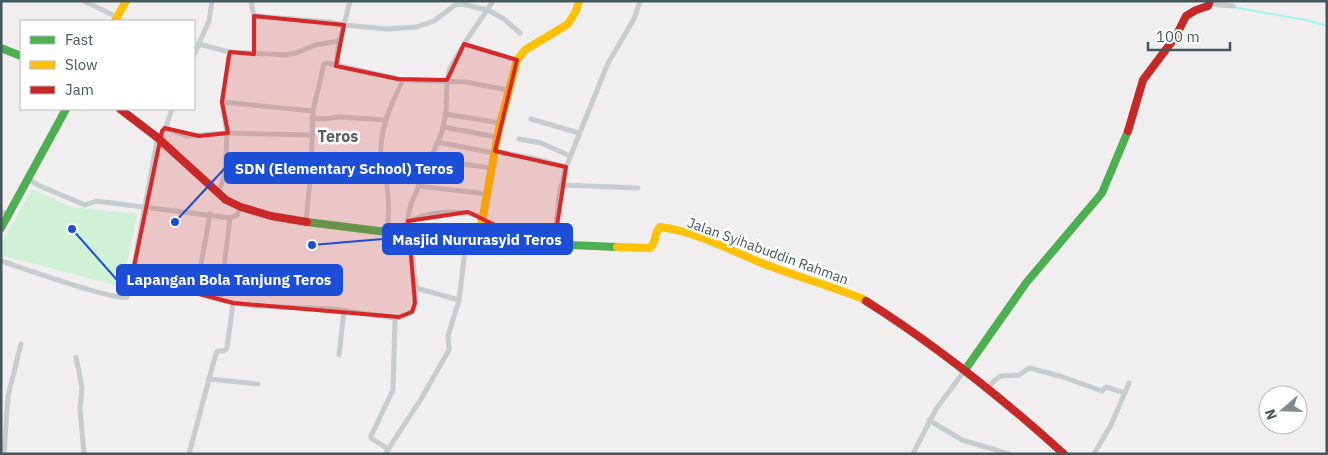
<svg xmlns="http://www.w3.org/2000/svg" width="1328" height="455" font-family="'IBM Plex Sans',sans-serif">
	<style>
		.green { fill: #d0f1d5 }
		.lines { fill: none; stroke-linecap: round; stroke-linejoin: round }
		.stream { stroke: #a0f4f2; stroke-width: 2 }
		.street { stroke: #c7ccce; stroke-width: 5 }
		.fast { stroke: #4caf50; stroke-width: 8 }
		.slow { stroke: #ffc107; stroke-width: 8 }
		.jam { stroke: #c62828; stroke-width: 8 }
		.marked { fill: #d62828; fill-opacity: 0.2; stroke: #d62828; stroke-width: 4; stroke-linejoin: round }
		.labels { text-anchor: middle; stroke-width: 5; stroke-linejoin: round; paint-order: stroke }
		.street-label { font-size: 14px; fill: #43575d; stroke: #fff }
		.quarter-label { font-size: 16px; font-weight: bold; fill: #596063; stroke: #fff }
		.leader { fill: none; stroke: #1d4ed8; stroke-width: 2 }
		.callout-dot { fill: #1d4ed8; stroke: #fff; stroke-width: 2 }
		.callout { fill: #1d4ed8; stroke: #1d4ed8; stroke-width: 2 }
		.callout-label { font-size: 15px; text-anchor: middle; font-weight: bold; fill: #fff }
	</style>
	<rect width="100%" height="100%" fill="#f0eeef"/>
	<polygon class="green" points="32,189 71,207 137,214 122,287 1,255 1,244"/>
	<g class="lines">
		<polyline class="stream" points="1232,7 1306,20 1327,26"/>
		<g class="street">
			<polyline points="84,1 117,17"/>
			<polyline points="251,1 254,16 254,54"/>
			<polyline points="1209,4 1233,6"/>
			<polyline points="254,16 329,22 344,25 350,1"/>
			<polyline points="198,44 230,52 287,55 296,53 315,45 339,41"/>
			<polyline points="464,44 517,60"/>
			<polyline points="194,55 209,21 212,1"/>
			<polyline points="336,65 403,80 466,82 508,90"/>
			<polyline points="222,102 313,111"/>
			<polyline points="445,114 500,123"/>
			<polyline points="312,118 324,119 340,117 386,120"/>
			<polyline points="531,119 579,133"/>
			<polyline points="443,127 497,137"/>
			<polyline points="165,128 187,136 227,133 222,102 230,52"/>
			<polyline points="519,139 541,143 570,156"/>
			<polyline points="438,142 494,153"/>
			<polyline points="495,151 537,159 566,167"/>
			<polyline points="431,158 447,162 492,168"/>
			<polyline points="28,179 40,186 85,205 96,201 230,218 237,215 241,207"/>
			<polyline points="562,185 638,188"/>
			<polyline points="418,186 487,194"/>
			<path d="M217,193C227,181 226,149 227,133L312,135"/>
			<polyline points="1,211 8,215"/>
			<polyline points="306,222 311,170 313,111 324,64 327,63 336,65 339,41 344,25 388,29 416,27 434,21 455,5 462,4 488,10 504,19 520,33"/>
			<path d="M406,224C426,210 460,209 483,217"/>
			<path d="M387,232C389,217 389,201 387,186C386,177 382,169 381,160C379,130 390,106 403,80"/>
			<polyline points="404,234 411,204 442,132 446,112 447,80 450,68 464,44 493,1"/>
			<polyline points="410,235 416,288"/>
			<polyline points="554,245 559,195 566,167 608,63 634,19 640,1"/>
			<path d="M1,261C20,267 114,301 127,297L132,276L157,141L167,124L172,109"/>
			<polyline points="132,276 233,303 255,306 334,309 395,318 402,317 414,310 416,288 459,300"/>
			<polyline points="196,293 210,214"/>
			<polyline points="220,300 230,218"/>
			<polyline points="339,355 344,311"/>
			<polyline points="76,357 82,387 80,409 84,454"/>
			<polyline points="209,379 258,384"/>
			<polyline points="988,388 995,380 1001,376 1019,375 1029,368 1060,376 1102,391 1106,387 1125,393"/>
			<polyline points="929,420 962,440 1009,454"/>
			<polyline points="388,449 371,438 371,436 393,390 395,318"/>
			<polyline points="4,454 8,396 21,344"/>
			<polyline points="189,454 216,353 218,351 224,351 227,348 233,303"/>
			<polyline points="385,454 421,399 449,350 448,336 459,300 466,242"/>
			<polyline points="913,454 936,409 965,370"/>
			<polyline points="1094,454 1111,425 1129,383"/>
		</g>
		<g class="fast">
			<polyline points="1,48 21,56"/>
			<polyline points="307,222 466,242 475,241 482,222 519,237 546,244 617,247"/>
			<polyline points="1,228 66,109"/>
			<polyline points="965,370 1026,283 1102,193 1128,131"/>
		</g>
		<g class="slow">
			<polyline points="115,21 126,1"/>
			<polyline points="482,222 499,128 517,60 525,50 568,24 576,11 579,1"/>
			<path d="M617,247L650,248C658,240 653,234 660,227C698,232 729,250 764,264C796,276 829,286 861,298L866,301"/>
		</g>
		<g class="jam">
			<polyline points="120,109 158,138 226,200 241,207 271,216 307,222"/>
			<polyline points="1128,131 1143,80 1176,36 1186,16 1196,10 1208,6 1210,1"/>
			<path d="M866,301C937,346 1002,398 1064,454"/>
		</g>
	</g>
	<path class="marked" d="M254,16L344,25L336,66L398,79L447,80L464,44L517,60L495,151L566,167L554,245L519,237L468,212L408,221L415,303L412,312L399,317L233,303L132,276L162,131L165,128L199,136L228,133L222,102L229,55L230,52L254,54Z"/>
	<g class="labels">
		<g class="street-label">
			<text transform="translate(768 251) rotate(20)" y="5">Jalan Syihabuddin Rahman</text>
		</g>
		<g class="quarter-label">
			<text x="338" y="142">Teros</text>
		</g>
	</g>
	<path class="leader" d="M175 222L225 168M312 245L383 239M72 229L117 280"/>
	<g class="callout-dot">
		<circle cx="175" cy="222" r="5"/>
		<circle cx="312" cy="245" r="5"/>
		<circle cx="72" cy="229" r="5"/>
	</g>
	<g class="callout">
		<rect x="225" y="153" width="238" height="30" rx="5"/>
		<rect x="383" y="224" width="189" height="30" rx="5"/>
		<rect x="117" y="265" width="225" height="30" rx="5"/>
	</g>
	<g class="callout-label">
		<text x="344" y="174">SDN (Elementary School) Teros</text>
		<text x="477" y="245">Masjid Nururasyid Teros</text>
		<text x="229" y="285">Lapangan Bola Tanjung Teros</text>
	</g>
	<rect width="1328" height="455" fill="none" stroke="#43575d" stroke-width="5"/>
	<rect x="20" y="20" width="175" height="90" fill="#ffffff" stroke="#b4bcbe"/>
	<rect x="30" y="36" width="25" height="8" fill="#4caf50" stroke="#b4bcbe"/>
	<text x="65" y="45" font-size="15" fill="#43575d">Fast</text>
	<rect x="30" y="61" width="25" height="8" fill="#ffc107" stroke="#b4bcbe"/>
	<text x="65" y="70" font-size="15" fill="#43575d">Slow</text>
	<rect x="30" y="86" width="25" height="8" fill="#c62828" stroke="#b4bcbe"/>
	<text x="65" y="95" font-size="15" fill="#43575d">Jam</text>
	<g transform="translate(1283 410) rotate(250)"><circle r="24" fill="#ffffff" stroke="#b4bcbe"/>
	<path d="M0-4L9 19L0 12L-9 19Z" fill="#808c90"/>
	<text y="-8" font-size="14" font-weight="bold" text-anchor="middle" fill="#43575d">N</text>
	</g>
	<path d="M1148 42v8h82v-8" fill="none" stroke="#43575d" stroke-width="2.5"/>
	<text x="1156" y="42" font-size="15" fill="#43575d" stroke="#ffffff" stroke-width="4" paint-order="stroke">100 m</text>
</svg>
